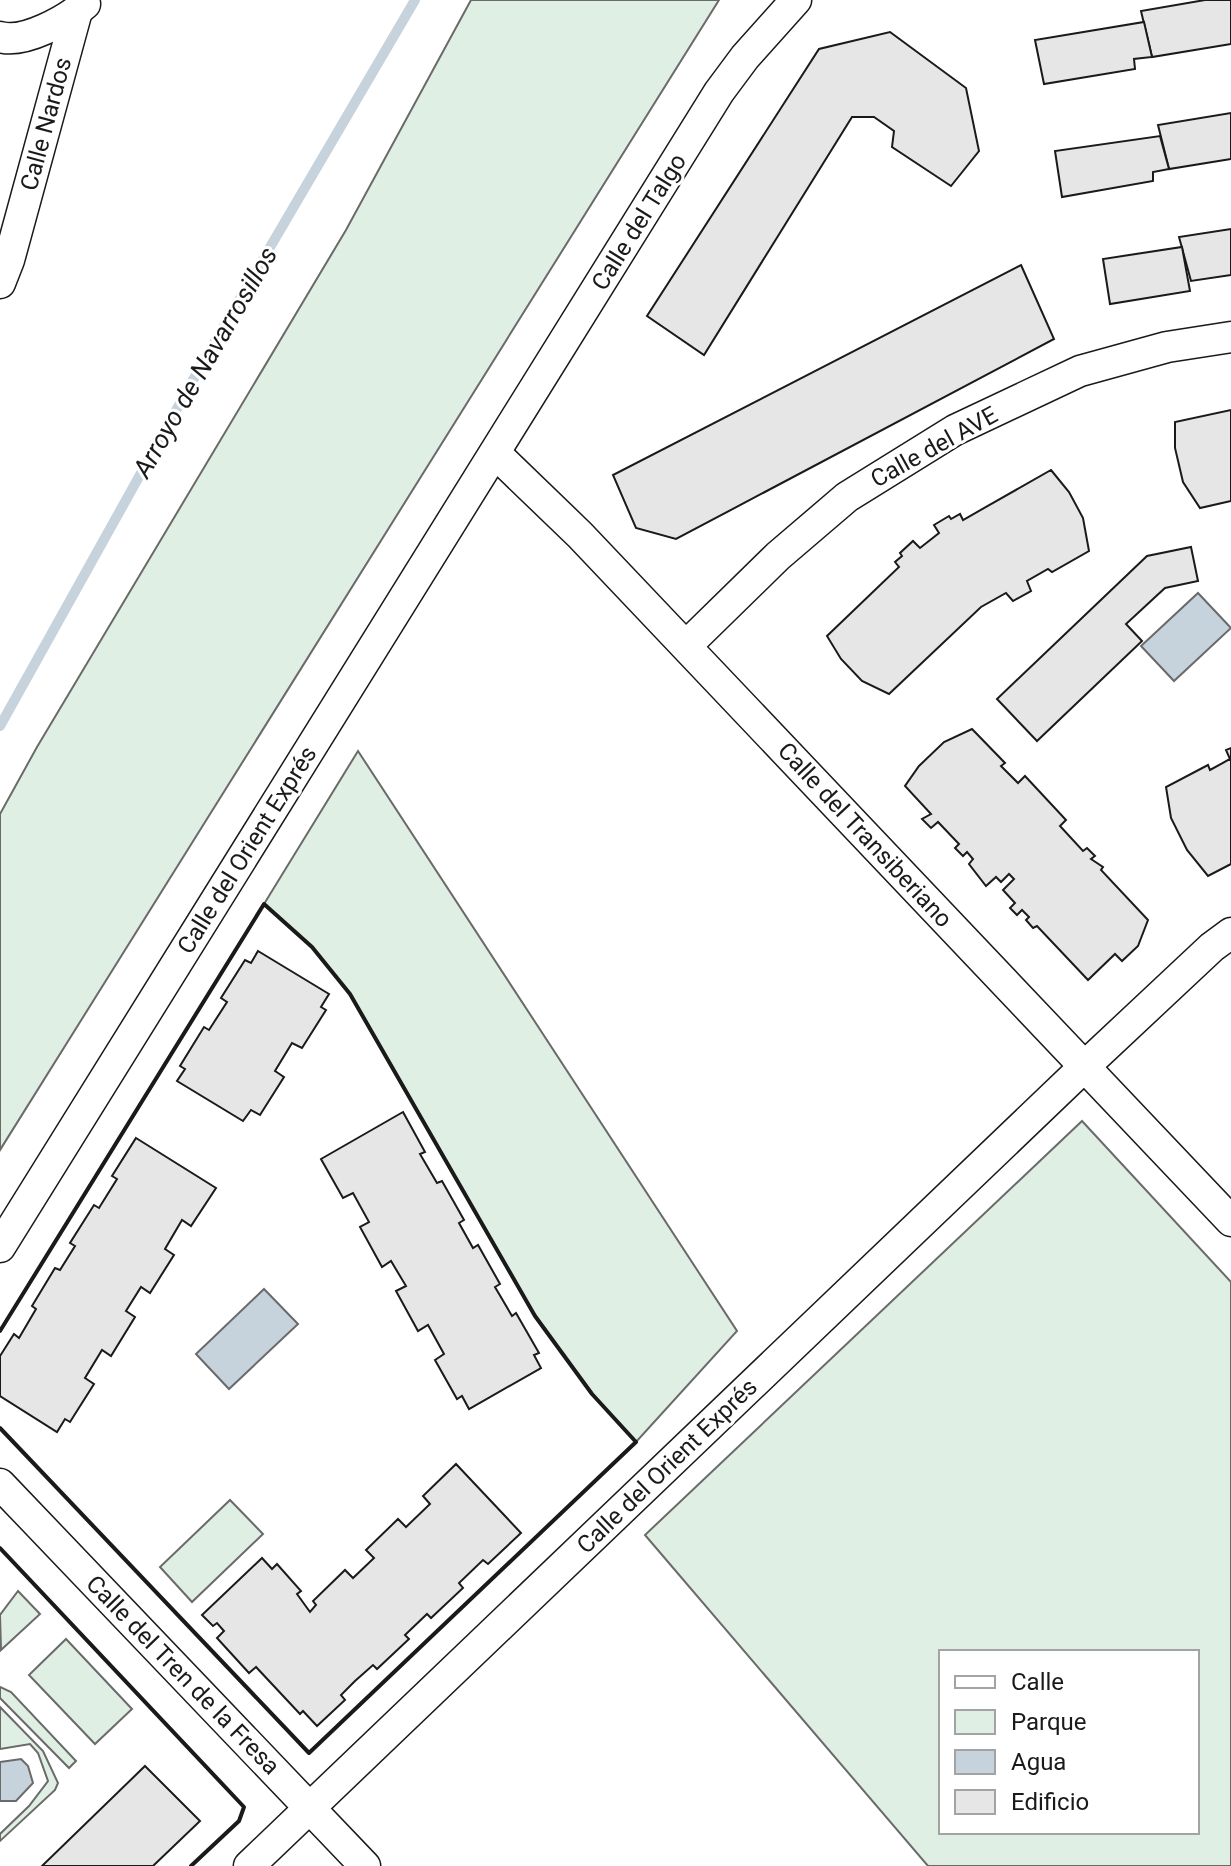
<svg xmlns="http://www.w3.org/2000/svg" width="1231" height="1866" font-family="Roboto,sans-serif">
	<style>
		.green { fill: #e0efe3; stroke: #6a6a6a; stroke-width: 2; fill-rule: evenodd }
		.water { fill: #c6d2dc; stroke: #6a6a6a; stroke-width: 2 }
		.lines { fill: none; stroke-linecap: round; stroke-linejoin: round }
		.stream { stroke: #c6d2dc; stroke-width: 10 }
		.building { fill: #e6e6e6; stroke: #1a1a1a; stroke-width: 2 }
		.minor-casing { stroke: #1a1a1a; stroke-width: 33 }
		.minor { stroke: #fff; stroke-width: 30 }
		.wall { stroke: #1a1a1a; stroke-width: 4 }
		.labels { text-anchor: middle; stroke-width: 6; stroke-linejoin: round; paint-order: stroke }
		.street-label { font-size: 24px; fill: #1a1a1a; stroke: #fff }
		.water-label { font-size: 26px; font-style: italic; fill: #1a1a1a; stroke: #fff }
	</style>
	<rect width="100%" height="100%" fill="#fff"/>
	<g class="green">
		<polygon points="471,0 719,0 0,1150 0,814 37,747 346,230"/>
		<polygon points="358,751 737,1331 636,1442 592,1394 535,1316 350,994 312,947 264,904"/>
		<path d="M1082,1121L1231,1282V1866H928L645,1535ZM941,1652H1197V1832H941Z"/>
		<polygon points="230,1500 263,1534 192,1602 160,1567"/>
		<polygon points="18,1591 40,1614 1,1650 0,1615"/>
		<polygon points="66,1639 132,1709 95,1744 29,1675"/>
		<polygon points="0,1687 11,1692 76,1761 69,1768 0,1698"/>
		<polygon points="0,1707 43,1751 58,1783 55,1790 0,1841 0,1834 29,1806 48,1781 38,1753 30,1744 0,1749"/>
	</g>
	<g class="water">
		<polygon points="1198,593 1231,628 1174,681 1141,646"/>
		<polygon points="264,1289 298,1324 229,1389 196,1354"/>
		<polygon points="21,1759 28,1766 33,1783 16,1801 0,1801 0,1762"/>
	</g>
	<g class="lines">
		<polyline class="stream" points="0,726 208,353 415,0"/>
	</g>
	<g class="building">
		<polygon points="1205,0 1231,0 1231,44 1152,57 1141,11"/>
		<polygon points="1144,22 1152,57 1134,59 1135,69 1044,84 1035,40"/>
		<polygon points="890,32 966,88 979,151 951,186 892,147 894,131 874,117 852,117 704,355 647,316 819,49"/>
		<polygon points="1231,113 1231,159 1169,169 1158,125"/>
		<polygon points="1160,136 1169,169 1153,172 1153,181 1062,197 1055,151"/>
		<polygon points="1231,229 1231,275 1191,281 1179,237"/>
		<polygon points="1182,247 1190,291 1110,304 1103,259"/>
		<polygon points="1021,265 1054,339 676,539 636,528 613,475"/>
		<polygon points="1231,410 1231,501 1200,508 1183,482 1175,448 1175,422"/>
		<polygon points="1051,470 1069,492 1083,518 1089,551 1052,572 1048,569 1027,581 1031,591 1013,601 1006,593 981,607 889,694 862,681 841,659 827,636 899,567 895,562 902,556 900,553 913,541 920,548 939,533 934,525 949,516 951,519 960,514 963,520"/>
		<polygon points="1191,547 1198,581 1165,588 1126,624 1142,641 1037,741 997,699 1147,556"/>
		<polygon points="972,729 1005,763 1001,766 1018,783 1025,776 1066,820 1060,826 1083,851 1087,848 1095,856 1091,859 1103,867 1101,870 1148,920 1138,946 1122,961 1115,954 1088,980 1037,926 1033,928 1026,920 1029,917 1022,910 1017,915 1010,908 1015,903 1003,890 1014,879 1009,874 1001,882 996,877 986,886 969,864 973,859 967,852 963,856 955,848 959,844 938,822 931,828 922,819 931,814 905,786 919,766 944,742"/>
		<polygon points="1231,748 1231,864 1208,876 1187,850 1171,818 1166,787 1208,765 1210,770 1230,759 1226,750"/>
		<polygon points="258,951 329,994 321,1007 326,1010 302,1048 292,1043 275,1071 284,1077 260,1115 251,1110 243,1121 177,1081 185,1069 180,1066 204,1027 209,1030 227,1002 221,998 245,960 251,963"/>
		<polygon points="403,1112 425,1152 420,1154 437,1183 442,1181 464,1220 459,1223 473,1248 478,1245 500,1284 495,1287 512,1316 516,1313 539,1353 534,1355 541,1368 469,1409 462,1396 457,1399 435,1360 444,1354 428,1325 418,1331 396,1291 406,1286 391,1261 382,1267 360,1227 369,1222 353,1193 343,1198 321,1159"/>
		<polygon points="136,1138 216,1188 191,1226 182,1220 165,1249 174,1255 150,1293 141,1287 126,1311 135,1317 111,1356 102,1350 85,1378 94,1384 70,1422 65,1419 57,1432 0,1396 0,1356 14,1334 19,1338 36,1309 32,1306 55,1268 60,1270 75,1246 70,1243 94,1205 99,1208 117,1179 112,1176"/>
		<polygon points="456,1464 521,1533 488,1564 483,1560 459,1583 463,1588 431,1618 427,1614 405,1635 409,1639 377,1669 373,1665 355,1681 341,1695 345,1700 317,1726 303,1711 300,1714 256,1667 249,1673 217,1638 224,1631 217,1623 213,1626 202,1615 262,1558 272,1569 277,1564 301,1591 297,1594 310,1612 316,1605 313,1601 345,1570 353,1578 374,1558 366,1550 398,1519 406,1527 430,1504 423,1496"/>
		<polygon points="145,1766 200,1821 153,1866 42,1866"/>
	</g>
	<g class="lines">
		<defs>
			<g id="minor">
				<path d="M0,37C24,44 67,20 85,4"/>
				<polyline points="0,283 9,260 77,11"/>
				<polyline points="495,453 580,535 1231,1221"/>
				<polyline points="686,646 778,556 847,497 955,430 1080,371 1167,347 1231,337"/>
				<polyline points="0,1247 719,92 745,57 796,0"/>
				<polyline points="0,1484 365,1866"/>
				<polyline points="249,1866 1084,1067 1212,947 1231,933"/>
			</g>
		</defs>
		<use href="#minor" class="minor-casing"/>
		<use href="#minor" class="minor"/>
		<g class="wall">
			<polyline points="0,1331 264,904 312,947 350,994 535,1316 592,1394 636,1442 309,1753 0,1428"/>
			<polyline points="0,1548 244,1807 239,1821 191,1866"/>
		</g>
	</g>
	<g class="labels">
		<g class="street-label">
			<text transform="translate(46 124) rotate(-75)" y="8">Calle Nardos</text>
			<text transform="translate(639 222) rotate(-58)" y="8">Calle del Talgo</text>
			<text transform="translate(934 447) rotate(-29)" y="8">Calle del AVE</text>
			<text transform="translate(865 835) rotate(47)" y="8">Calle del Transiberiano</text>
			<text transform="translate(247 850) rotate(-58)" y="8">Calle del Orient Exprés</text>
			<text transform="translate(667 1466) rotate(-44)" y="8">Calle del Orient Exprés</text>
			<text transform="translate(183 1675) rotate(46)" y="8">Calle del Tren de la Fresa</text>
		</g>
		<g class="water-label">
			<text transform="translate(205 362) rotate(-60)" y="9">Arroyo de Navarrosillos</text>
		</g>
	</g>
	<rect x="939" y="1650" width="260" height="184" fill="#ffffff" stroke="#a3a3a3" stroke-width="2"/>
	<rect x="955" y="1676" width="40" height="12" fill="#ffffff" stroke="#a3a3a3" stroke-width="2"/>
	<text x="1011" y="1690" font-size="24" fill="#1a1a1a">Calle</text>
	<rect x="955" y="1710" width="40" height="24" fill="#e0efe3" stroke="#a3a3a3" stroke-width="2"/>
	<text x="1011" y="1730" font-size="24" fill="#1a1a1a">Parque</text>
	<rect x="955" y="1750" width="40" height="24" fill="#c6d2dc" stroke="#a3a3a3" stroke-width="2"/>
	<text x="1011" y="1770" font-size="24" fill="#1a1a1a">Agua</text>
	<rect x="955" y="1790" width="40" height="24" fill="#e6e6e6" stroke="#a3a3a3" stroke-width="2"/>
	<text x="1011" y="1810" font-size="24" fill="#1a1a1a">Edificio</text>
</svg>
